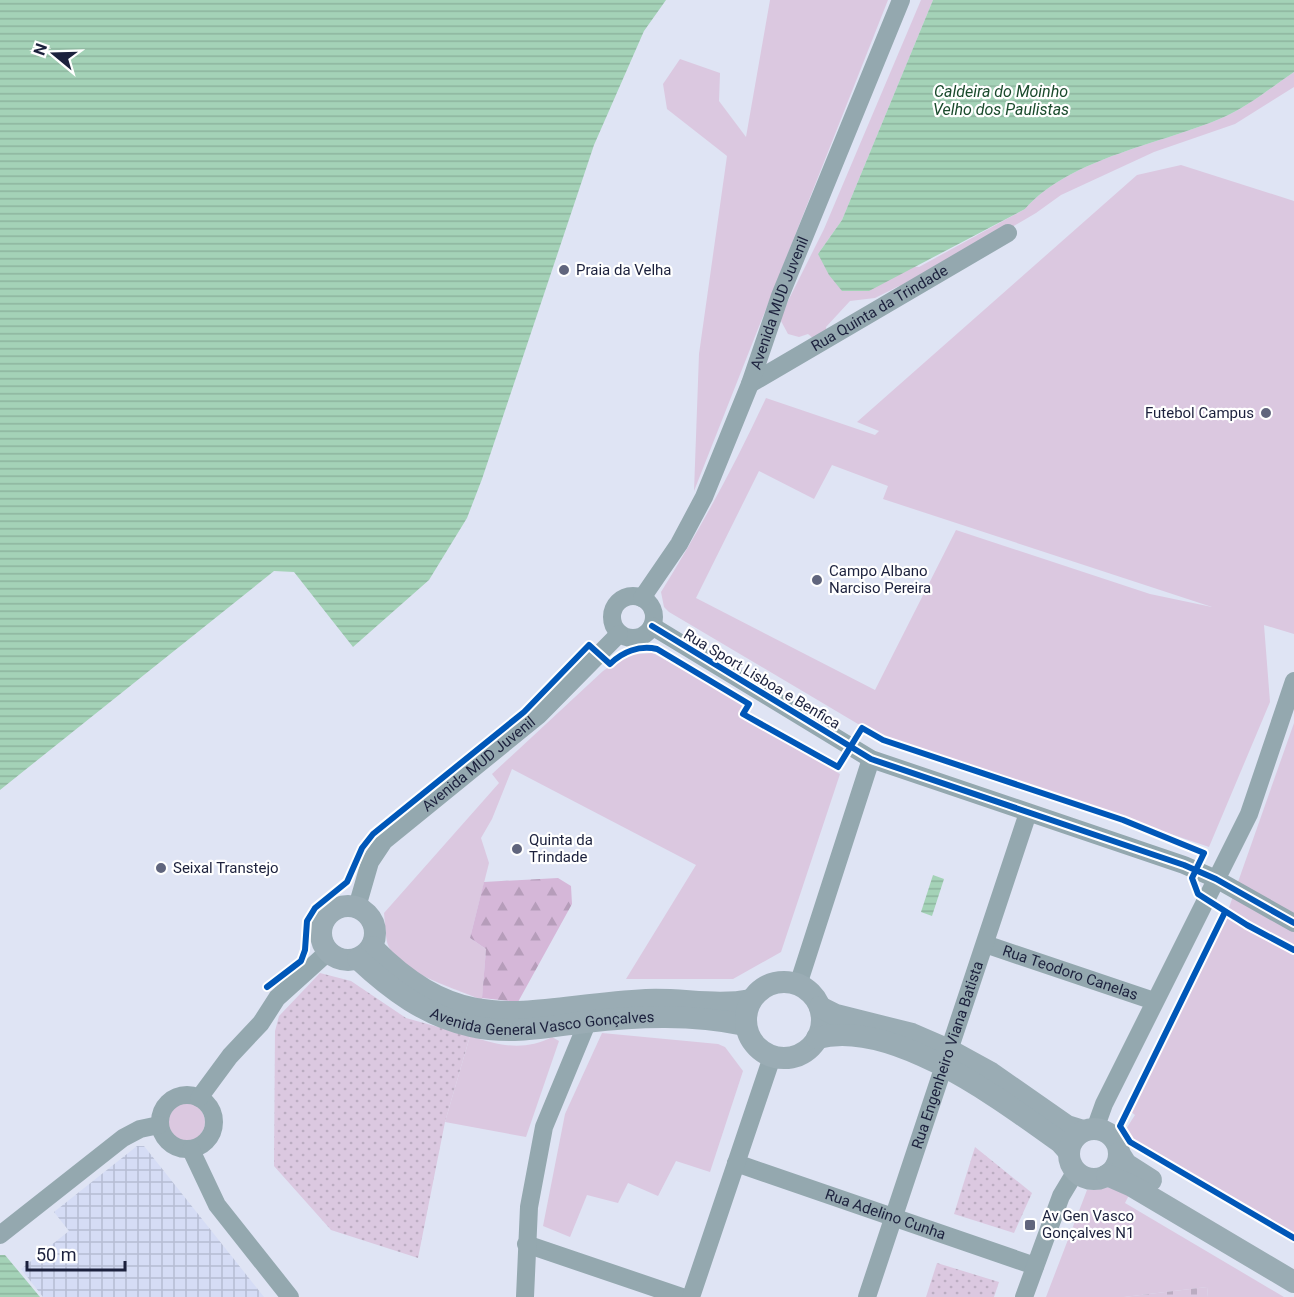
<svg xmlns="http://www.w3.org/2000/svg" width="1294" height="1297" font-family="Roboto,sans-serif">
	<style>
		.industrial { fill: url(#industrial-grid) }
		.grass { fill: #dbc8e0; fill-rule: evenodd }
		.forest { fill: url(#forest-firs) }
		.cemetery { fill: url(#cemetery-stones) }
		.park { fill: url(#park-dots) }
		.water { fill: url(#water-rules) }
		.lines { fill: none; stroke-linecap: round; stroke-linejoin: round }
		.minor { stroke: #94a8af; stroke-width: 18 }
		.major { stroke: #9aacb4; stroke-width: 22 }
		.cycleway-casing { stroke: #fff; stroke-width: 10 }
		.cycleway { stroke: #0057b8; stroke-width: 6 }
		.poi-dot { fill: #60657d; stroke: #fff; stroke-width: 2 }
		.labels { text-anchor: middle; stroke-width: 4.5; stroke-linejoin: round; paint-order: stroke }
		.poi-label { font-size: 15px; fill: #1c213d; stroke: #fff; text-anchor: start }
		.street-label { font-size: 15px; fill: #1c213d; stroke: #fff }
		.water-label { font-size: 16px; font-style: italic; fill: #1b4b2d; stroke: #fff }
	</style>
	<defs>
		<pattern id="industrial-grid" width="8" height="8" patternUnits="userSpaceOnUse" patternTransform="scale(1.5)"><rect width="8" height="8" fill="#d5dcf5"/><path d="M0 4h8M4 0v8" fill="none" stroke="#b6bcd3"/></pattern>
		<pattern id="forest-firs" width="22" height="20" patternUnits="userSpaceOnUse" patternTransform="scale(1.5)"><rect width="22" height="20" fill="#d5b7d8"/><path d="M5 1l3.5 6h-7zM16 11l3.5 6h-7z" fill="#b69dba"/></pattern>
		<pattern id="cemetery-stones" width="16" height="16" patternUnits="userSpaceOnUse" patternTransform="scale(1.5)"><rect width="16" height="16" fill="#dbc8e0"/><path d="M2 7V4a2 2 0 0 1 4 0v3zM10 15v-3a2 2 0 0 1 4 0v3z" fill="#bbacc1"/></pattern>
		<pattern id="park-dots" width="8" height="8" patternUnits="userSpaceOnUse" patternTransform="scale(1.5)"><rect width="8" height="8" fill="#dbc8e0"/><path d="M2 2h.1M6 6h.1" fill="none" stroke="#bbacc1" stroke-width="1.8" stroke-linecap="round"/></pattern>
		<pattern id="water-rules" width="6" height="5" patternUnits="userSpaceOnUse" patternTransform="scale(1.5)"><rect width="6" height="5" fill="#a4d2b7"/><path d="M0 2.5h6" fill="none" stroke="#8db49e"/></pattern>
	</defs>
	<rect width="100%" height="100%" fill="#dfe4f4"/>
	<polygon class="industrial" points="137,1146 144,1146 264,1297 43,1297 21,1269 69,1231 54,1212"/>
	<g class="grass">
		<polygon points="770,0 888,0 694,491 699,354 727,156 667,109 663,84 680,59 720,73 719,101 746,137"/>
		<path d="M921,0H933L842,220L818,254L919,267L1025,209C1071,157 1163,144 1224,117C1249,106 1272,87 1294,72V87L1235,124L1154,152L1061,195L1036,213L907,288L899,286L875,298L850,301L826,327L827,332L814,339L808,334L799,337L788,334L781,321L783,311L824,229Z"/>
		<path d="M1181,165L1294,201V634L1264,625L1270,702L1209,847L885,737L858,724L669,612L664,607L661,592C700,529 735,465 766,398L875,435L879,431L857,422L1137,175ZM832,465L888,486L883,499L1212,607L1150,594L956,530L875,690L696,598L759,471L814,499Z"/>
		<path d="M653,653L745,705L739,715L840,774L781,952L733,979H626L696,865L512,769L492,819L481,838L489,863L470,938L486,949L482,1000C455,988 395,972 387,942C385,933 385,922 384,913L499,783L492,774L603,671L626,655Z"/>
		<polygon points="1294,723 1294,1234 1135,1141 1126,1129 1135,1115 1130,1111 1226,916"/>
		<polygon points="602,1033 718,1044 725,1047 743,1071 710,1172 676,1161 658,1196 628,1183 618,1203 587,1195 570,1237 543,1226 565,1114"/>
		<path d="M470,1036C499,1046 525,1051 552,1037L559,1041L526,1137L445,1122Z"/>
		<circle cx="186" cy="1122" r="19"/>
		<polygon points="1110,1187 1129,1195 1125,1203 1284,1297 1208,1297 1207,1287 1124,1297 1046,1297 1087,1190"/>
	</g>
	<polygon class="forest" points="558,878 571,886 572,904 518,1002 482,998 486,949 470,938 484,882"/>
	<polygon class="cemetery" points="1207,1287 1208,1297 1124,1297"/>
	<g class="park">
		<polygon points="320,973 351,981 406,1018 470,1036 445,1122 418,1258 331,1230 274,1166 275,1031 279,1016"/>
		<polygon points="975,1147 1032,1193 1014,1233 954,1214"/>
		<polygon points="937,1263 999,1282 994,1297 926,1297"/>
	</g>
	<g class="water">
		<polygon points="0,0 666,0 644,31 594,145 482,479 467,518 429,580 353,647 294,572 274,571 0,790"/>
		<path d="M933,0H1294V72C1272,87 1249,106 1224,117C1163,144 1071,157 1025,209L869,291H842L829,275L818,254L842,220Z"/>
		<polygon points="933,875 944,879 932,916 921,912"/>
		<polygon points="0,1255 5,1255 40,1297 0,1297"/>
	</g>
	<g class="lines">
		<g class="minor">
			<path id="s1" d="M750,384L1008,233"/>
			<circle cx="633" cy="617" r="21"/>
			<path id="s2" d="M642,598L679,544L704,497L750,384L780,296L901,0"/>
			<polyline points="652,626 871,759 1184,865 1216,879 1294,923"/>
			<path id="s3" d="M357,907L370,862L384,841L539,715L619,634"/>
			<path id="s4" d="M985,944L1154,1001"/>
			<polyline points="798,985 871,759"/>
			<circle cx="187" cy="1122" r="27"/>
			<polyline points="199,1098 230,1056 261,1023 277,998 328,952"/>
			<polyline points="1095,1129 1104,1104 1249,814 1294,681"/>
			<polyline points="191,1150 217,1205 290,1297"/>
			<path id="s5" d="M736,1163L1035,1266"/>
			<polyline points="0,1235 123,1138 140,1129 159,1125"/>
			<polyline points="526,1244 682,1297"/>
			<polyline points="525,1297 529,1207 544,1127 592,1011"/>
			<polyline points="691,1297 772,1057"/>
			<path id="s6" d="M867,1297L1028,813"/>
			<polyline points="1024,1297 1061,1196 1076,1171"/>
		</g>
		<g class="major">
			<circle cx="348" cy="933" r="27"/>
			<path d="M372,947C466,1043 530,1006 646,1000C681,998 716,1007 751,1000"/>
			<path id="s7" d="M358,959C391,990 426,1016 471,1026C510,1035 547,1027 585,1022C639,1016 692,1014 745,1025"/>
			<circle cx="784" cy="1020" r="38"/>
			<polyline points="820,1007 836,1015 912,1034 949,1050 991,1073 1067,1126 1083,1131"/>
			<path d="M817,1038C893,1018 1001,1100 1060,1142L1069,1152"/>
			<circle cx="1094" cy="1154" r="25"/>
			<polyline points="1119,1153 1126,1164 1151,1180"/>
			<polyline points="1107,1175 1132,1186 1294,1282"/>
		</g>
		<defs>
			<g id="cycleway">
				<polyline points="652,626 871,759 1184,865 1216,879 1294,923"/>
				<polyline points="1225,912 1120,1126 1130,1142 1294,1238"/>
				<path d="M267,987L301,961L305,950L307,921L315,908L347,882L362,848L373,834L524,712L589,645L610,664C622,652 639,645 657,649L749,704L743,714L838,767L862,728L883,740L1123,820L1204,853L1192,878L1198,894L1247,925L1294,950"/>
			</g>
		</defs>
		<use href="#cycleway" class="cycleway-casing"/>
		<use href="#cycleway" class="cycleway"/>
	</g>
	<g class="poi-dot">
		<circle cx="564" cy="270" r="6"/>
		<circle cx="1266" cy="413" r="6"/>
		<circle cx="817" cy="580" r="6"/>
		<circle cx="517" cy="849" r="6"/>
		<circle cx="161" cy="868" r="6"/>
		<rect x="1024" y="1219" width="12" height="12" rx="3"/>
	</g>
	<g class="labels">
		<g class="poi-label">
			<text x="576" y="275">Praia da Velha</text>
			<text x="1254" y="418" text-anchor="end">Futebol Campus</text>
			<text x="829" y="576">Campo Albano<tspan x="829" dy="17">Narciso Pereira</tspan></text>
			<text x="529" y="845">Quinta da<tspan x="529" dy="17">Trindade</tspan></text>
			<text x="173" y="873">Seixal Transtejo</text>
			<text x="1042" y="1221">Av Gen Vasco<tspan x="1042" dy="17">Gonçalves N1</tspan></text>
		</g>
		<g class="street-label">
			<text dy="5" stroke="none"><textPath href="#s2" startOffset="327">Avenida MUD Juvenil</textPath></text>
			<text dy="5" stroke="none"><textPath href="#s1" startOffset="150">Rua Quinta da Trindade</textPath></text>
			<text transform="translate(762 679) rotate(31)" y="5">Rua Sport Lisboa e Benfica</text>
			<text dy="5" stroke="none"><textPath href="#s3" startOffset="194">Avenida MUD Juvenil</textPath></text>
			<text dy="5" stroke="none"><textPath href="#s4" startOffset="90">Rua Teodoro Canelas</textPath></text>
			<text dy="5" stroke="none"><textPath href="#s7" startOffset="204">Avenida General Vasco Gonçalves</textPath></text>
			<text dy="5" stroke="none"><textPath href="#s6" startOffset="255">Rua Engenheiro Viana Batista</textPath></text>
			<text dy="5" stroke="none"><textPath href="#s5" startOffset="158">Rua Adelino Cunha</textPath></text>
		</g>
		<g class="water-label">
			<text x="1001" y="97">Caldeira do Moinho<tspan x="1001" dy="18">Velho dos Paulistas</tspan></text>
		</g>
	</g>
	<g transform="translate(54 54) rotate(289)" stroke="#ffffff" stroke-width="4.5" paint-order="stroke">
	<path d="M0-4.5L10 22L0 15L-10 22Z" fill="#1c213d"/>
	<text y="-9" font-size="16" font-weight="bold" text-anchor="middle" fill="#1c213d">N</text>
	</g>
	<path d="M27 1261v9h98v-9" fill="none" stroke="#1c213d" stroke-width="3"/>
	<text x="36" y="1261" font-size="18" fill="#1c213d" stroke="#ffffff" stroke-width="4.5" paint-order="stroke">50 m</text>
</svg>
